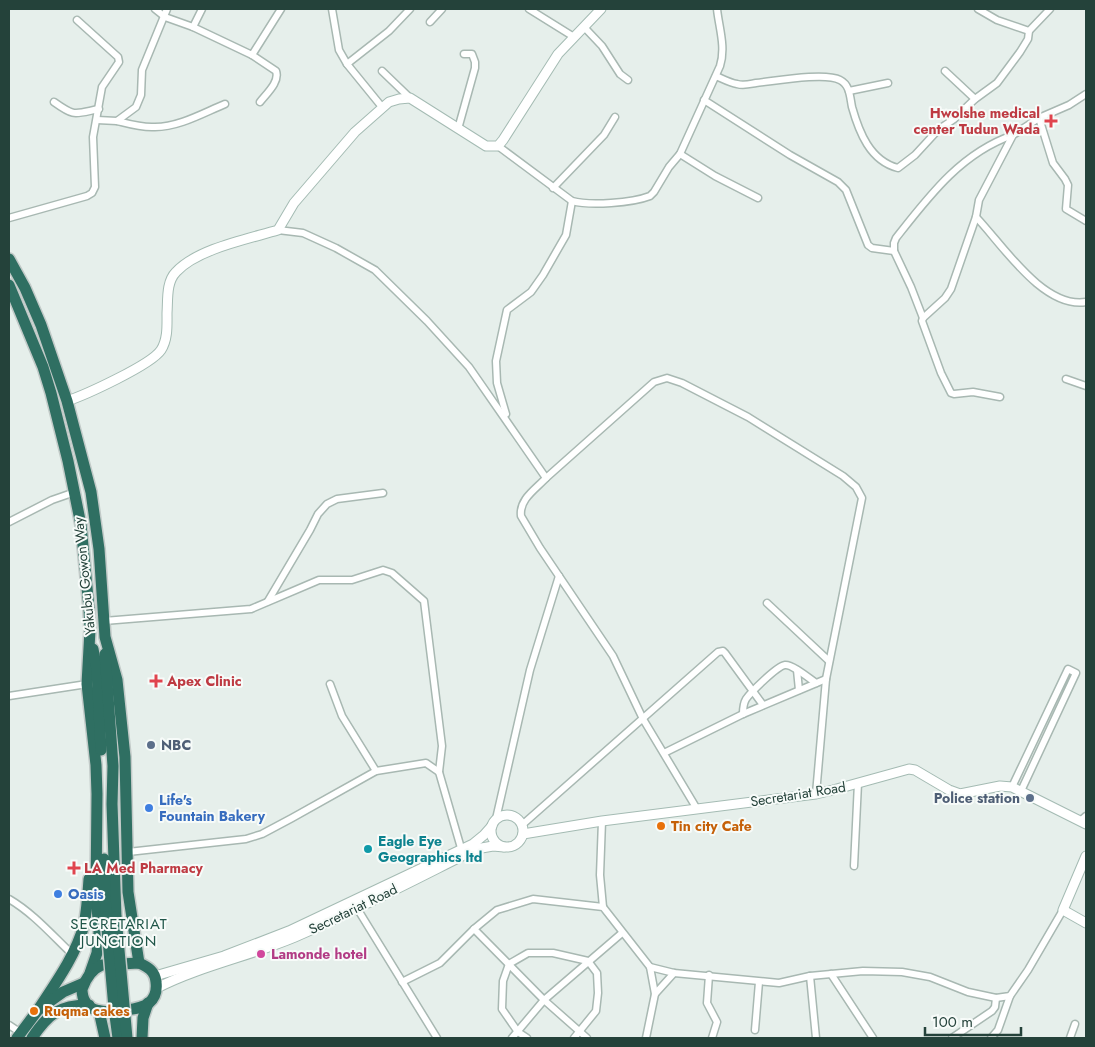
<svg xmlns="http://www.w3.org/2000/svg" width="1095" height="1047" font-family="Jost,sans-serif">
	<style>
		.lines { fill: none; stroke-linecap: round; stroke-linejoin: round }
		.street-casing { stroke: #a8b8b2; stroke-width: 9 }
		.secondary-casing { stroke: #a4bbb3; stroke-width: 11 }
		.highway-casing { stroke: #c2cac8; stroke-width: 14 }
		.street { stroke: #fff; stroke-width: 6 }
		.secondary { stroke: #fff; stroke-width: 9 }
		.highway { stroke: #2f6f62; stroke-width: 11 }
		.highway-bridge-casing { stroke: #c2cac8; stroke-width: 14; stroke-linecap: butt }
		.highway-bridge { stroke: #2f6f62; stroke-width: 11 }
		.health-dot { fill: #e0444e; stroke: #f7fbf9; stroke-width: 2 }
		.service-dot { fill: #5c6f8a; stroke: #f7fbf9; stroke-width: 2 }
		.shop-dot { fill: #3f7fe0; stroke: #f7fbf9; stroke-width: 2 }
		.food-dot { fill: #e8710a; stroke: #f7fbf9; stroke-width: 2 }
		.culture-dot { fill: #0f9aa8; stroke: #f7fbf9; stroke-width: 2 }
		.hotel-dot { fill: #d1479c; stroke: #f7fbf9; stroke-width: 2 }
		.labels { text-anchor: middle; stroke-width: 4; stroke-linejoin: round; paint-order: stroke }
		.health-label { font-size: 14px; font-weight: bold; fill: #be3a42; stroke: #f7fbf9; text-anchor: start }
		.street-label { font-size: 14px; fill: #24423a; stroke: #f7fbf9 }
		.service-label { font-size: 14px; font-weight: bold; fill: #4e5e75; stroke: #f7fbf9; text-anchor: start }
		.shop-label { font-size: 14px; font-weight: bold; fill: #366cbe; stroke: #f7fbf9; text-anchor: start }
		.food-label { font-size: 14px; font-weight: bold; fill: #c56008; stroke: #f7fbf9; text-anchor: start }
		.culture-label { font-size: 14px; font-weight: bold; fill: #0d838f; stroke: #f7fbf9; text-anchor: start }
		.hotel-label { font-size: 14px; font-weight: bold; fill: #b23c85; stroke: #f7fbf9; text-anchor: start }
		.neighbourhood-label { font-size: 15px; letter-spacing: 1px; fill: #1f5548; stroke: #f7fbf9 }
	</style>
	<rect width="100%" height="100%" fill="#e6efeb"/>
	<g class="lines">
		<defs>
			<g id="street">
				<polyline points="155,9 165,17 193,27 252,55 281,9"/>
				<polyline points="332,9 339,50 347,64 382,107"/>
				<polyline points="529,9 574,37"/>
				<polyline points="978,9 997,20 1029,31"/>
				<polyline points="430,22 442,9"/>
				<polyline points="193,27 202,9"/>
				<polyline points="584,27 602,46 620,74 628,80"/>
				<path d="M252,55L276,71C280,82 266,94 260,102"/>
				<polyline points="347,64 389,31 410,9"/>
				<polyline points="382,71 410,98"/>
				<polyline points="945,71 975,99"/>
				<path d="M716,76C723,79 730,83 737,84C744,86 750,84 756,83C775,81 825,72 840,80C850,85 850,97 852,107C859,132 870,161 898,168L915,155L938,130L954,119L975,99L997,83L1020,52L1028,39L1029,31L1050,9"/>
				<polyline points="849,91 888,83"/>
				<polyline points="704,100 790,155 838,182 846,190 868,245 872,248 894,251"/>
				<path d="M54,102C75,117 74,114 99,109"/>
				<polyline points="1039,118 1053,163 1065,179 1068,185 1066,209 1086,221"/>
				<polyline points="97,120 117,121 136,107 141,95 142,70 167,9"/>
				<path d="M117,121C129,124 142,128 155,127C179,127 203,113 225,104"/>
				<polyline points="458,129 475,68 475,62 472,54 464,54"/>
				<path d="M498,146L572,201C590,206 632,203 650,196L654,192L669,167L680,154L720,66C726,47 719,28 717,9"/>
				<polyline points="680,154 715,176 758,198"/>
				<polyline points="553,188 604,135 615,117"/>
				<path d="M976,217C1002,244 1043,309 1086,302"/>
				<polyline points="9,218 87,196 92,193 95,187 93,137 102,87 119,62 118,57 77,20"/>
				<polyline points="278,230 303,233 336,248 375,270 427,321 469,367 546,478"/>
				<path d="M923,318L911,287L894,251V243L896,238C929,196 961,153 1013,135"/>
				<polyline points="1066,379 1086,386"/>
				<polyline points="1000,397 973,392 954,394 951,393 941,373 922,321 923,318 945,298 951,289 976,217 979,200 1013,135 1039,118 1069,105 1086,94"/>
				<polyline points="506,414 497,383 496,361 507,310 531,292 543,275 566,235 572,201"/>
				<polyline points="9,522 52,500 75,492"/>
				<polyline points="268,601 310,530 318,514 327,504 337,499 383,493"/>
				<polyline points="767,603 829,661"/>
				<polyline points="104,621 251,609 319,580 352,580 383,570 392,573 424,601 442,746 439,772"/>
				<polyline points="797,670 799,690"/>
				<polyline points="330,684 342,716 376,771"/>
				<polyline points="9,696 87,684"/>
				<path d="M743,714C743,709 743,704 746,699C751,692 777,666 785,665C792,664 810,679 816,683"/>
				<polyline points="664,753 743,714 826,679"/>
				<polyline points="1012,787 1068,669 1076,673 1021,791"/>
				<path d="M697,809L643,719L613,656L540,548L521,516C519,499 536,489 546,478L654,382L667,378L682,383L748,417L843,476L856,487L862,498L826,679L816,794"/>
				<polyline points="496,819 530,670 559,576"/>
				<polyline points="602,821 600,875 603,907"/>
				<polyline points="1080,821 1086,816"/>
				<polyline points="522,825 718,652 723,651 725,653 763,705"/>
				<polyline points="128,852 246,839 262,834 292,818 376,771 426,763 439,772 461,848"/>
				<polyline points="854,866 858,783"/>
				<path d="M9,899C33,913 52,935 72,954"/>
				<polyline points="355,905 437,1038"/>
				<polyline points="474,929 544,1000 587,1038"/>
				<polyline points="650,967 674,973 779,983 810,976 863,971 902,972 930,977 968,992 996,998 1010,996 1028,970 1063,910"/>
				<polyline points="831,974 873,1038"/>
				<polyline points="709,975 707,1003 717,1022 712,1038"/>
				<polyline points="810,976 816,1038"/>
				<polyline points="402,982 440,963 474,929 497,910 533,899 603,907 650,967 655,994 646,1038"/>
				<polyline points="655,994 674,973"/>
				<polyline points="9,1025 21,1033"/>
				<polyline points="755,1030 759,982"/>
				<polyline points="512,1038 544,1000 622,933"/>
				<polyline points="527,1038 518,1032 502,1009 503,981 509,964 528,953 553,953 588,961 597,973 598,993 596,1011 574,1038"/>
				<polyline points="952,1038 992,1011 995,1007 996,998"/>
				<polyline points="991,1038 998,1030 1010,996"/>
				<polyline points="1070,1038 1075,1024"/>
			</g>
			<g id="secondary">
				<path d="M67,401C85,395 151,365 161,350C168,339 167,325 167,313C168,300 166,282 176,272C197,249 248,239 278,230L294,203L355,132L389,102L399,99L410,98L486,146H498L503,140L558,54L601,9"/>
				<circle cx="507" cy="831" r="16"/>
				<polyline points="523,834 602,821 816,794 833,790 909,769 915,770 949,790 960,794 1000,786 1012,787 1086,824"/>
				<polyline points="1086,856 1063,910 1086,923"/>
				<polyline points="155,976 224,956 289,931 473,844 484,835 492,826"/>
				<path d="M157,988C200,966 250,956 295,937C357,910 416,879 476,849L493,846L504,847"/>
			</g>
			<g id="highway">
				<polyline points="9,259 25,288 41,325 67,401 91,492 99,549 105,637 117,680 125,757 128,892 139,963"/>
				<polyline points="9,285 43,367 51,393 68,461 81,525 89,608 90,630 87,684 96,765 97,794 96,894 99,932 97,953 90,973"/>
				<polyline points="93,649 97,670 101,750"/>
				<polyline points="105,654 113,766 112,804 116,917"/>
				<polyline points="104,859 106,917"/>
				<path d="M139,963C148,967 155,971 156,982C157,990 155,998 149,1003C143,1008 134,1009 126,1010C108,1013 82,1015 82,989C86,978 92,969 102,965Z"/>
				<path d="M38,1010C55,984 76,955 84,925C87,910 88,894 89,879"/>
				<polyline points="99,1011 105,1038"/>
				<polyline points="17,1038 38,1010 63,992 84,983"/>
				<path d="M32,1038C48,1014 59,1005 89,1005"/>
				<polyline points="142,1038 143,1018 148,1003"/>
			</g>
		</defs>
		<use href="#street" class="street-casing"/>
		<use href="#secondary" class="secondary-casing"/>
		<use href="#highway" class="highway-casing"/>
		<use href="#street" class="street"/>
		<use href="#secondary" class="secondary"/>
		<use href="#highway" class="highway"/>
		<defs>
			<g id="highway-bridge">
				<polyline points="106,917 114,1008 118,1038"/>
				<polyline points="116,917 127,1038"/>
			</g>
		</defs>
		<use href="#highway-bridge" class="highway-bridge-casing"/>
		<use href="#highway-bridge" class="highway-bridge"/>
	</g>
	<g class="health-dot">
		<path d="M1048.5 113.5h5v5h5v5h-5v5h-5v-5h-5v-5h5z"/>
		<path d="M153.5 673.5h5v5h5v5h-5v5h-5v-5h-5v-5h5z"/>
		<path d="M71.5 860.5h5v5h5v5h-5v5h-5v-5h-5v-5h5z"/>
	</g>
	<g class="service-dot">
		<circle cx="151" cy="745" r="5"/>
		<circle cx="1030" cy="798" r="5"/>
	</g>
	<g class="shop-dot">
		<circle cx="149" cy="808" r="5"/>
		<circle cx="58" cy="894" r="5"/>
	</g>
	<g class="food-dot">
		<circle cx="661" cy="826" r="5"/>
		<circle cx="34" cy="1011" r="5"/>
	</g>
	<circle class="culture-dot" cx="368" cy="849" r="5"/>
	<circle class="hotel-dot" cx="261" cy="954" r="5"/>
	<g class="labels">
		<g class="health-label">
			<text x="1040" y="118" text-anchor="end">Hwolshe medical<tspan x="1040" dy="16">center Tudun Wada</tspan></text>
			<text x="167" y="686">Apex Clinic</text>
			<text x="84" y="873">LA Med Pharmacy</text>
		</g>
		<g class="street-label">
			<text transform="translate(84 576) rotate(-96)" y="5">Yakubu Gowon Way</text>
			<text transform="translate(798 794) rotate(-9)" y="5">Secretariat Road</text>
			<text transform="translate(353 909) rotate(-26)" y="5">Secretariat Road</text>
		</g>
		<g class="service-label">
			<text x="161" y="750">NBC</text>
			<text x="1020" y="803" text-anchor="end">Police station</text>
		</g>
		<g class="shop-label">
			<text x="159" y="805">Life's<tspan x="159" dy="16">Fountain Bakery</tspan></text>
			<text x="68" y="899">Oasis</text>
		</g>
		<g class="food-label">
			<text x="671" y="831">Tin city Cafe</text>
			<text x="44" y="1016">Ruqma cakes</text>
		</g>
		<g class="culture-label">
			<text x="378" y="846">Eagle Eye<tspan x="378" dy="16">Geographics ltd</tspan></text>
		</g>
		<g class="hotel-label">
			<text x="271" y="959">Lamonde hotel</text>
		</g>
		<g class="neighbourhood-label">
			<text x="119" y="929">SECRETARIAT<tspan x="119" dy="17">JUNCTION</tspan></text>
		</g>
	</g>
	<rect width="1095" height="1047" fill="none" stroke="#24423a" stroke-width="20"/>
	<path d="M925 1027v8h96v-8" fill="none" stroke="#24423a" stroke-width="2.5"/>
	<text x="932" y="1027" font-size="15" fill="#24423a" stroke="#f7fbf9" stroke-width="4" paint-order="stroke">100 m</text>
</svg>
